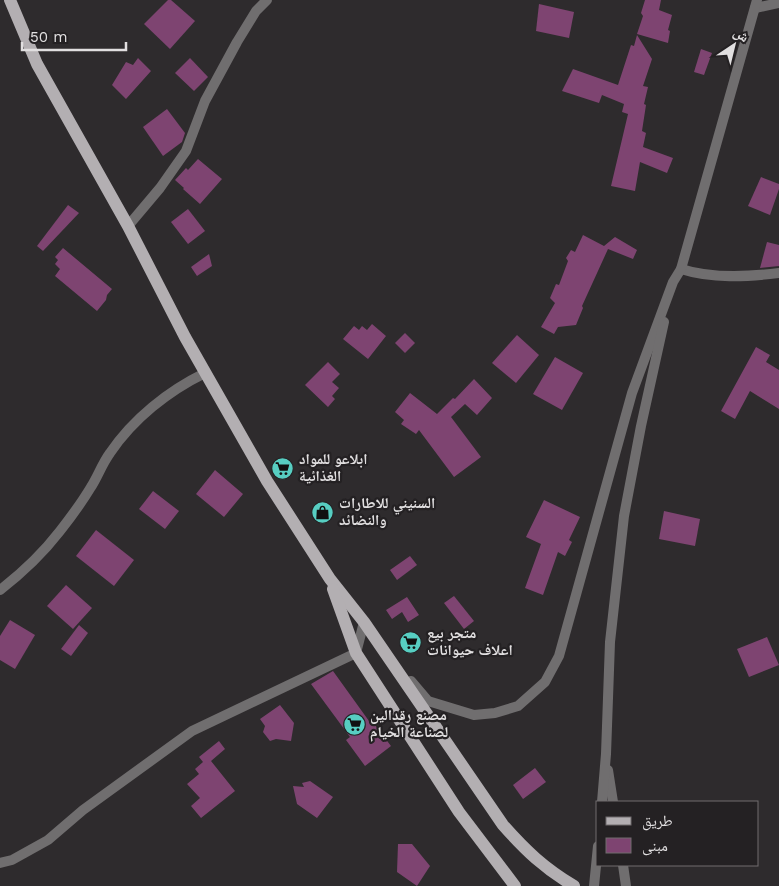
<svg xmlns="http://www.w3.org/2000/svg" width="779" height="886" font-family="'Work Sans','Noto Naskh Arabic',sans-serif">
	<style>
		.building { fill: #7e4471 }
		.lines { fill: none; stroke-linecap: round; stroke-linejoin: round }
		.street { stroke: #706e6f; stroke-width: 10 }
		.primary { stroke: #b3afb2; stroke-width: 12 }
		.labels { text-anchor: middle; stroke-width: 4.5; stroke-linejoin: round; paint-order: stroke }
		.poi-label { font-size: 15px; font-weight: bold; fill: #e1dfe0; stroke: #242123; text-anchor: start }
	</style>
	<rect width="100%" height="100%" fill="#2e2b2d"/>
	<g class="building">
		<polygon points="168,0 171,0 195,21 170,49 144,24"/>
		<polygon points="645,0 661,0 659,10 672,15 668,30 670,31 668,43 637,34 643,16 641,13"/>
		<polygon points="539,4 574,12 569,38 536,31"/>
		<polygon points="637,35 652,59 643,86 648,87 644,104 646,105 642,131 646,133 643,147 673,158 667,173 640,162 635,191 611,186 628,114 622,112 624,104 602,95 599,103 562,91 573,69 618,85 631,45 634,46"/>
		<polygon points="701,49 712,53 704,75 694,72"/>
		<polygon points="138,58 151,71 126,99 112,85 126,62 133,65"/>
		<polygon points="190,58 208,77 194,91 175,73"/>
		<polygon points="167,109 185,133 182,142 163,156 143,127"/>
		<polygon points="198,159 222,179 200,204 183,189 184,188 175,180 186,168 188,170"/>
		<polygon points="761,177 779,184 779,189 770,215 748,206"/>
		<polygon points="68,205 79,213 43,251 37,246"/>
		<polygon points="188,209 205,231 188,244 171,222"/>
		<polygon points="583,235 604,246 615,237 637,250 633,259 608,249 582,306 583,308 576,325 558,327 554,334 541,327 555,303 550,298 556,284 559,285 568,261 566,258 571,250 575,252"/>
		<polygon points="767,242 779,245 779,266 760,268"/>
		<polygon points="63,248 112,289 107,295 106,300 97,311 55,276 60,269 55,264 58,260 55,257"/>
		<polygon points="209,254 212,266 197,276 191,267"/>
		<polygon points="372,324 386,336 368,359 343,339 354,326 359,330 362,326 367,330"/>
		<polygon points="405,333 415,343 405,353 395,343"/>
		<polygon points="517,335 539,355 516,383 492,363"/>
		<polygon points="756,347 770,355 766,362 779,370 779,409 750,391 735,419 721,411"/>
		<polygon points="555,357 583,373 562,410 533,394"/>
		<polygon points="328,362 340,374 332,382 339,388 332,396 335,399 328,407 305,385"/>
		<polygon points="474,379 492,398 477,415 465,404 451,417 481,457 454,477 419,430 416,434 401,424 404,420 395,412 410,393 437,414 453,398 455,399"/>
		<polygon points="215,470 243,494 224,517 196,494"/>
		<polygon points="153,491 179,511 165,529 139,509"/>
		<polygon points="544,500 580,517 569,540 572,542 565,556 558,552 543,595 525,588 541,544 526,537"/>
		<polygon points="664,511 700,519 695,546 659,539"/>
		<polygon points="96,530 134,560 114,586 76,556"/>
		<polygon points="410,556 417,565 397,580 390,570"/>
		<polygon points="66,585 92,608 73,629 47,606"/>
		<polygon points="454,596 474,621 464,629 444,603"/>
		<polygon points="407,597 419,615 408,622 402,612 392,619 386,610"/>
		<polygon points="10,620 35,635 15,669 0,660 0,636"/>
		<polygon points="79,625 88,633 71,656 61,649"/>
		<polygon points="767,637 779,665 749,677 737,649"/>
		<polygon points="333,671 369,721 371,720 391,746 365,766 346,740 350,737 311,684"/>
		<polygon points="280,705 294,723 291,741 276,739 270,741 263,732 265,726 260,719"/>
		<polygon points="219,741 225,749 211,761 235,791 201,818 191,806 200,798 187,784 199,774 195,769 203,762 199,757"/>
		<polygon points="535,768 546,782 523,799 513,785"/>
		<polygon points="310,781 333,797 317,818 297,804 293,786 304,787 302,783"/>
		<polygon points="398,844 412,844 430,866 417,886 397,872"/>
	</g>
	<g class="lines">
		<g class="street">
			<polyline points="755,8 779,3"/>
			<polyline points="128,226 160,188 186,151 205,101 237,42 256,11 267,0"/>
			<path d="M681,269C712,279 747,277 779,273"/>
			<path d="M0,590C22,573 43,553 60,531C71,517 82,502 91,487C98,476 102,464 110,453C133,419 168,391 205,373"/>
			<polyline points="411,681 428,701 474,715 495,713 518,706 545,682 559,656 632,393 673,282 681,269 757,0"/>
			<polyline points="608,770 613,802"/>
			<polyline points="602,802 606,754 610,642 624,516 641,426 664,322"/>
			<polyline points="0,863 12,860 48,840 83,810 192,731 356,653 364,622"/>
			<polyline points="623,865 626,886"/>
			<polyline points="594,886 598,846"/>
		</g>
		<g class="primary">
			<path d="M10,0L37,64L128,226L185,337L267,481L330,579L364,622L503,825C526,851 544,868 574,886"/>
			<polyline points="333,589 356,653 459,812 515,886"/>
		</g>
	</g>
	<defs>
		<symbol id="supermarket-disc" viewBox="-11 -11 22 22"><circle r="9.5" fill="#57cec2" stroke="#242123"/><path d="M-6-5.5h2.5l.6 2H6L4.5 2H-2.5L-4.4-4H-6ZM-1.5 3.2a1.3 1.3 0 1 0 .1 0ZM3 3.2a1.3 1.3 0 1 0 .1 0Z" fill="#111"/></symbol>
		<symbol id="shop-disc" viewBox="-11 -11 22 22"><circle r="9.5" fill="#57cec2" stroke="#242123"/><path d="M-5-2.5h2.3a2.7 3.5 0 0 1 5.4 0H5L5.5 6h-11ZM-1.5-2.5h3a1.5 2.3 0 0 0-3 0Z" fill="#111"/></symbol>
	</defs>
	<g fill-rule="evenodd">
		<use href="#supermarket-disc" x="270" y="456" width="25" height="25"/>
		<use href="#shop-disc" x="310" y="500" width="25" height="25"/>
		<use href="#supermarket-disc" x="398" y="630" width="25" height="25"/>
		<use href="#supermarket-disc" x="342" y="712" width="25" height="25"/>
	</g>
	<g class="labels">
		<g class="poi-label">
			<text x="299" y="464">ابلاعو للمواد<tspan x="299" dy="17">الغذائية</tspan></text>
			<text x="339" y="508">السنيني للاطارات<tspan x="339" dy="17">والنضائد</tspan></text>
			<text x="427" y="638">متجر بيع<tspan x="427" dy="17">اعلاف حيوانات</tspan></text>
			<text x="370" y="720">مصنع رقدالين<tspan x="370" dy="17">لصناعة الخيام</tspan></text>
		</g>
	</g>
	<rect x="596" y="801" width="162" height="65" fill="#242123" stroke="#706d6f"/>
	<rect x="606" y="817" width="25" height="8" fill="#b3afb2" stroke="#706d6f"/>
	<text x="642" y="826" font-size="15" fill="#e1dfe0">طريق</text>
	<rect x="606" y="838" width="25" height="15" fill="#7e4471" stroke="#706d6f"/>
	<text x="642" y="851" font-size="15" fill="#e1dfe0">مبنى</text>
	<g transform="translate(734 45) rotate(35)" stroke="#242123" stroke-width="4" paint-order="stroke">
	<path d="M0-4L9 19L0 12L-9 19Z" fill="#e1dfe0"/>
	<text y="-8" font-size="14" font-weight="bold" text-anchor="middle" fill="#e1dfe0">ش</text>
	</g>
	<path d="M22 42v8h104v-8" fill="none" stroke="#e1dfe0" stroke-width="2.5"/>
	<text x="30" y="42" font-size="15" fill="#e1dfe0" stroke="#242123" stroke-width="4" paint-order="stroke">50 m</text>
</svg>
